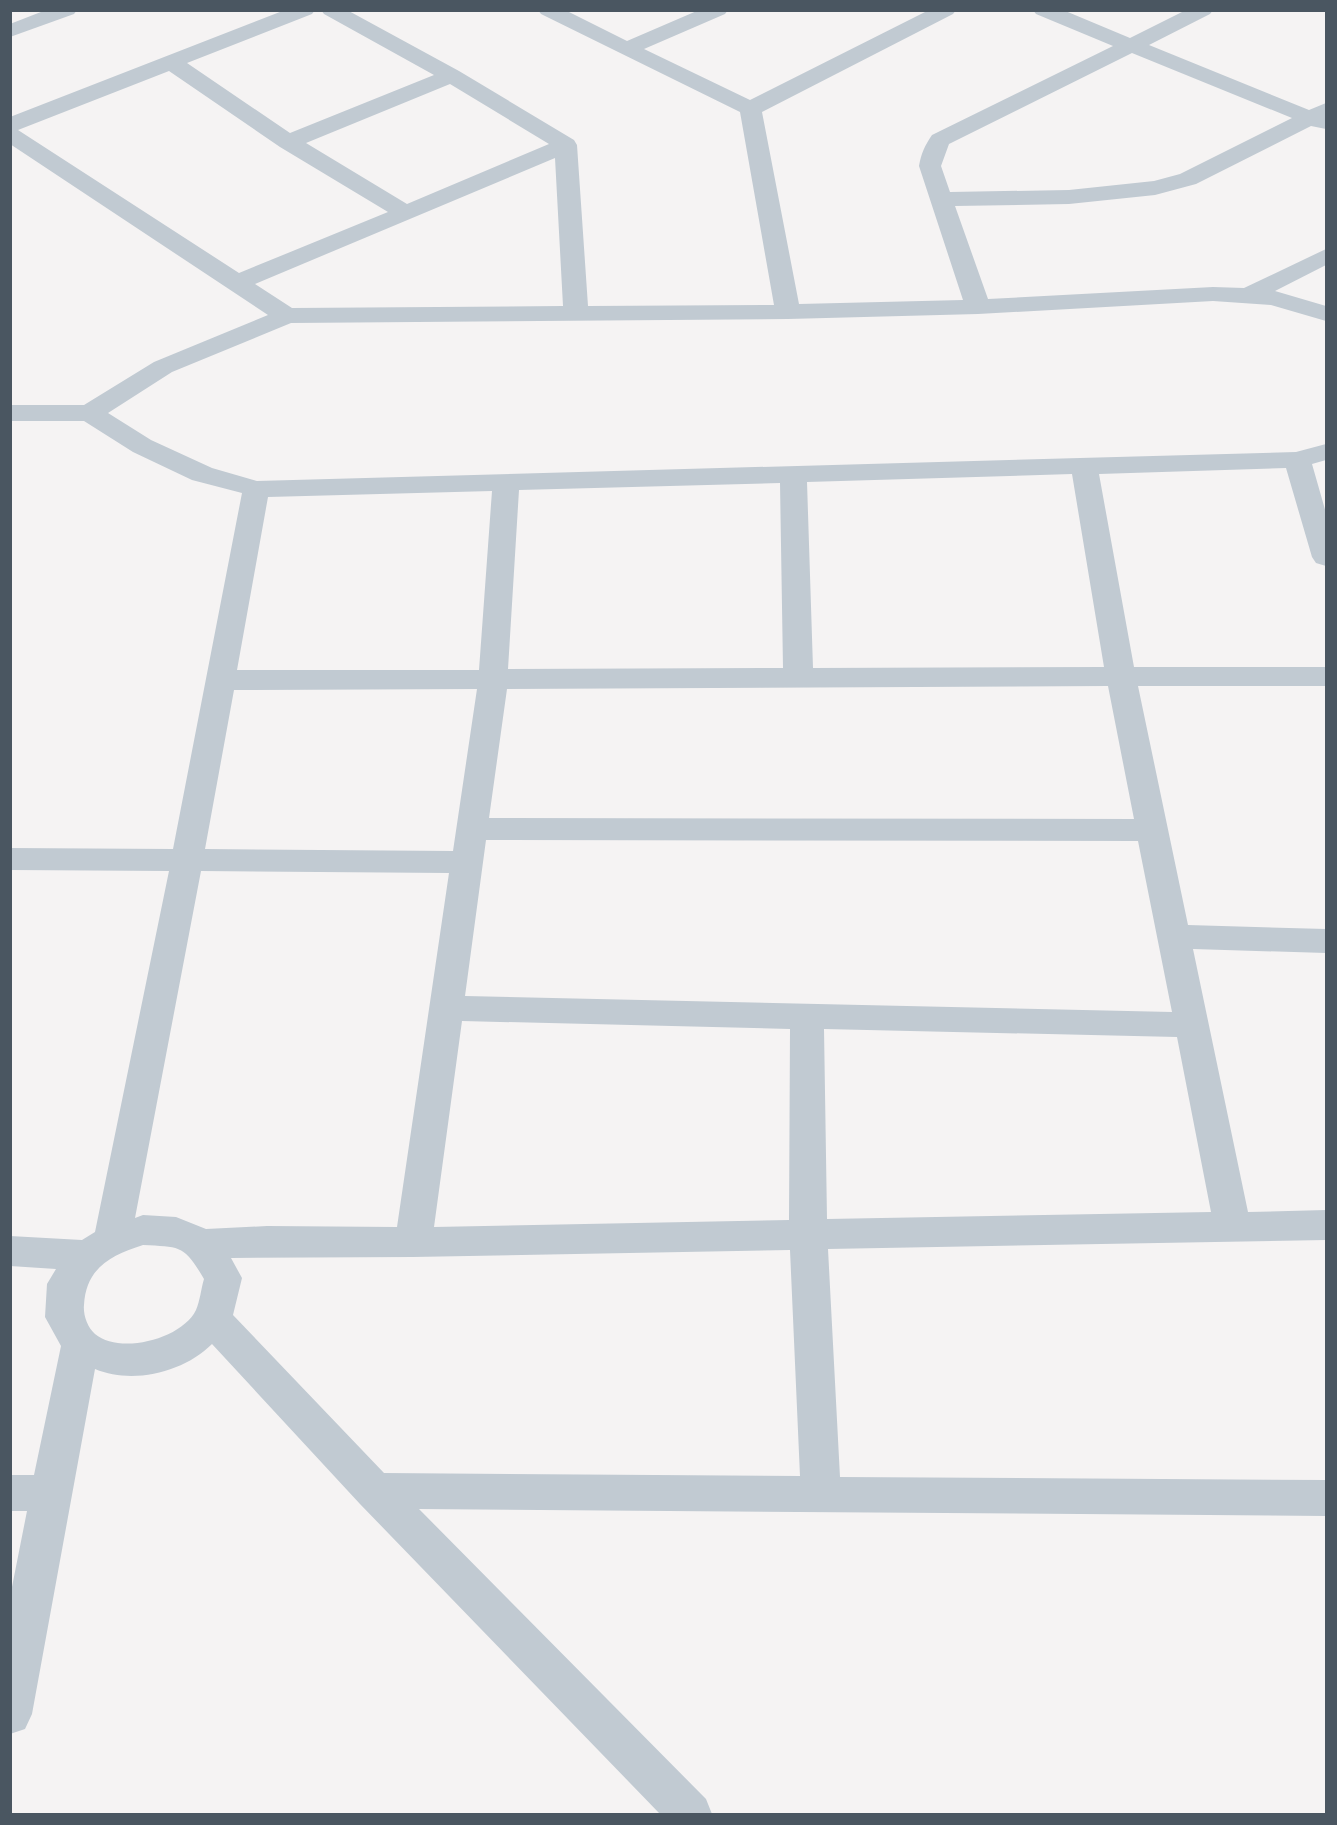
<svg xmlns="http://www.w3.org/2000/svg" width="1337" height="1825" font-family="'Fira Sans',sans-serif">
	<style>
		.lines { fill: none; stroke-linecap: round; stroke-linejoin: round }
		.minor { fill: #c1cad2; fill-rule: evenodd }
	</style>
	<rect width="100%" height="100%" fill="#f5f3f3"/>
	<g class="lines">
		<g class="minor">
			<polygon points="46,10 77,10 74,14 10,37 10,24"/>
			<path d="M285,10H315L312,14L187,63L290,133L434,75L324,14L321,10H347L459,71L574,140L577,145L588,306L774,305L740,112L541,14L538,10H565L627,41L699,10H728L725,14L644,49L750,100L929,10H956L953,14L762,112L799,304L963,300L919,166C921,154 925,145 932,135L1113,46L1036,14L1033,10H1063L1130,38L1186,10H1213L1210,14L1149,45L1309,110L1326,103V129L1311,126L1196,184L1155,195L1069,204L955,206L988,299L1213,287L1244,288L1326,249V265L1275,291L1326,306V321L1271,305L1213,301L978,314L788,319L291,323L172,372L108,413L151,440L212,468L257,481L1296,452L1326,444V460L1312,464L1326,513V566L1316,563L1312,557L1286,468L1099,474L1134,667H1326V686H1138L1188,925L1326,929V953L1193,949L1248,1212L1326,1210V1240L828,1249L840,1477L1326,1480V1516L419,1509L706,1799L712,1814H660L360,1504L212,1344C184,1372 133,1385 95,1369L32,1714L25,1729L10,1734V1597L27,1511H10V1475H34L61,1346L45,1317L47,1284L56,1269L10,1266V1236L82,1240L95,1232L169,871L10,870V848L173,849L242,493L192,480L133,452L84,421H10V405H84L154,362L268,315L10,144V117ZM1132,53L1292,118L1180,174L1154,181L1069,190L950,192L941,166L949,144ZM169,71L280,147L388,212L239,273L18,130ZM450,84L549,144L407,204L306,143ZM555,158L563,306L292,308L255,284ZM1072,474L1104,667L813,668L807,482ZM780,483L783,668L508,669L519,490ZM492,491L479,670H237L268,497ZM1108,686L1134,819L489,818L507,689ZM477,689L453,851L205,849L234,690ZM486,840L1138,841L1172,1012L465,996ZM201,871L449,873L397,1227L267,1226L206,1229L176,1217L143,1215L135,1218ZM462,1021L790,1029L789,1220L434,1227ZM824,1029L1177,1037L1211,1212L827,1219ZM143,1245C181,1247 184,1245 204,1279C201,1289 200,1301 196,1310C182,1339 120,1355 95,1334C87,1327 83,1314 84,1305C86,1268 111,1255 143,1245ZM790,1250L800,1476L384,1473L233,1315L242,1278L231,1258L413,1257Z"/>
		</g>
	</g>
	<rect width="1337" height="1825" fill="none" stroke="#4a5661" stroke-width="24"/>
</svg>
